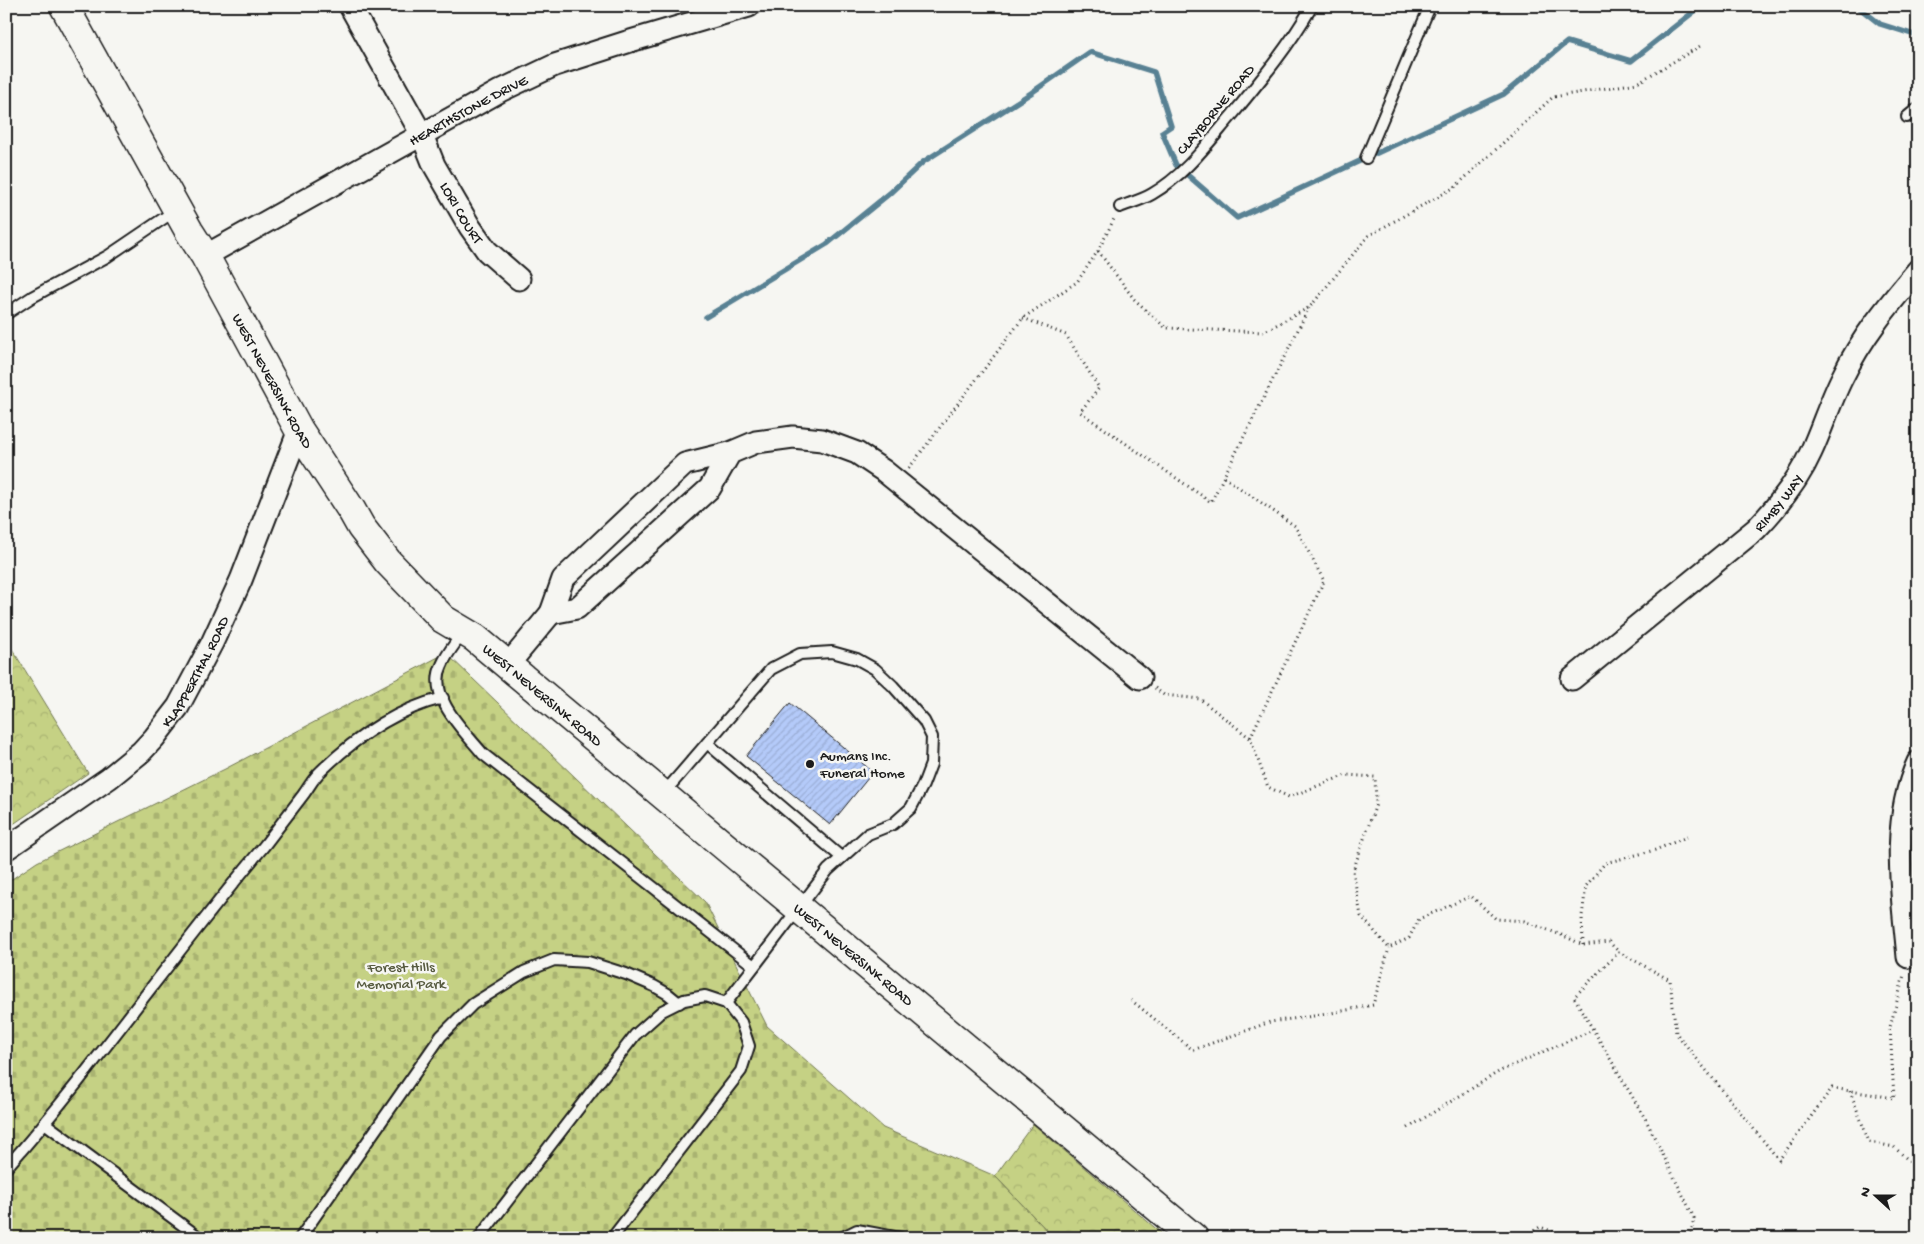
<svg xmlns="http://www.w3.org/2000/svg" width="1924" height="1244" font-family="'Gochi Hand',sans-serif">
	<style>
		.forest { fill: url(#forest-crowns); stroke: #707650 }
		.cemetery { fill: url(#cemetery-stones); stroke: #707650 }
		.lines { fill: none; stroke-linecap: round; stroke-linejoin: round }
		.stream { stroke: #598193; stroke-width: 5.5 }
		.building { fill: url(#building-hatch); stroke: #1c1c1c }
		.lane-casing { stroke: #1c1c1c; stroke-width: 14 }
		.street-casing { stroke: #1c1c1c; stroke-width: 25 }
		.secondary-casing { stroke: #1c1c1c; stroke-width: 31 }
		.path { stroke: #1c1c1c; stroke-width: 3; stroke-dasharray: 1 4; stroke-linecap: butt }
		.lane { stroke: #f6f6f2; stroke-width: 10 }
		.street { stroke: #f6f6f2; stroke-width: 21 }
		.secondary { stroke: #f6f6f2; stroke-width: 28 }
		.poi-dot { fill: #1c1c1c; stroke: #f6f6f2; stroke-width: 2 }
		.labels { text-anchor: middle; stroke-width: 5; stroke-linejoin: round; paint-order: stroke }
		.street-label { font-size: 15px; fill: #1c1c1c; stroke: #f6f6f2 }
		.poi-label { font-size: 15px; fill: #1c1c1c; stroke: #f6f6f2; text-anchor: start }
		.park-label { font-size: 15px; fill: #575b40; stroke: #f6f6f2 }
	</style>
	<defs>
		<pattern id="forest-crowns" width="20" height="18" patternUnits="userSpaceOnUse" patternTransform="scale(1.25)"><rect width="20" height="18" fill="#c5d184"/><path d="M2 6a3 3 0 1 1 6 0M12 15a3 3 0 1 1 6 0" fill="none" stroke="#a9b371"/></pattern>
		<pattern id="cemetery-stones" width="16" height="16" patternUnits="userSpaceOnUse" patternTransform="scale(1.25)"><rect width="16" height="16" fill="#c5d184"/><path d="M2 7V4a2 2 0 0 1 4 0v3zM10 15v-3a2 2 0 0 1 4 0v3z" fill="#a9b371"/></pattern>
		<pattern id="building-hatch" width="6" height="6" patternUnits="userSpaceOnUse" patternTransform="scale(1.25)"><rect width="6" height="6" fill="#b4caf9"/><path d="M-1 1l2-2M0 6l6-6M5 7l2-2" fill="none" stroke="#9aadd5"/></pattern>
	</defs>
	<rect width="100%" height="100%" fill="#f6f6f2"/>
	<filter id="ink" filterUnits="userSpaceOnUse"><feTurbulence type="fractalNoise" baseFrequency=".02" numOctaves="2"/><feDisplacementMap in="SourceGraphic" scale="10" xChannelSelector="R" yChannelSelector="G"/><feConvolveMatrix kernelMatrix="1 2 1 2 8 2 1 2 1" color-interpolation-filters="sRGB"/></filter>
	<g filter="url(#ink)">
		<g class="forest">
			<polygon points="6,639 88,773 6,829"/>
			<polygon points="1033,1124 1167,1238 1054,1238 995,1176"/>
		</g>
		<polygon class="cemetery" points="446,653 705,902 767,1026 883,1128 995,1176 1054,1238 6,1238 6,883 37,862 225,769"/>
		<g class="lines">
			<g class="stream">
				<polyline points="1857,6 1880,24 1918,36"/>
				<polyline points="706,317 827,244 890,193 923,162 1031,93 1090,52 1154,72 1171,126 1162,132 1176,165 1237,218 1504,94 1567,42 1631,61 1701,6"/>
			</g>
		</g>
		<polygon class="building" points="790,703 873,772 830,825 746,756"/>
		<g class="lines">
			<defs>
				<g id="lane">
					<polyline points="1907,117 1918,108"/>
					<polyline points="1366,158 1430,6"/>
					<path d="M1120,207C1130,203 1142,200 1152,194C1185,175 1208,143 1233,114C1261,80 1290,45 1312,6"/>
					<polyline points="6,314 32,297 108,256 176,210"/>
					<path d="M463,632C456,643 447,653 442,665C426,696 465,732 483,754L754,966"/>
					<polyline points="707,743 841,857"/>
					<polyline points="663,794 771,669 800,654 832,652 857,659 875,669 893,686 924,721 932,737 931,764 923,785 911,808 893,824 868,834 828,870 726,1003"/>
					<polyline points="46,1124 200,1238"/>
					<path d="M6,1168C97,1065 175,951 264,846C277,829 290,812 303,795C309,787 314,777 321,771C355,738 397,709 443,698"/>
					<polyline points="300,1238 441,1036 473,1004 524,972 554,960 588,962 626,974 654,986 668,994 679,1003"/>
					<polyline points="479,1238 635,1035 662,1011 684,1000 705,996 726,1003 741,1022 749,1046 741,1071 612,1238"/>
					<polyline points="841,1238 857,1230 900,1238"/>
				</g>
				<g id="street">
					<path id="s1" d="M350,6L422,135L434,165L470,227L487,251L519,279"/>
					<path id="s2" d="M205,256L500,91L555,65L627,42L749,6"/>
					<polyline points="730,453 710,488 577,608 551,613 563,579 685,464 730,453 756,442 793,437 822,440 857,453 884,471 1140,678"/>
					<polyline points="507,666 551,613"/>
					<path id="s3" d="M1572,679L1756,529C1778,506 1798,481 1811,452C1822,428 1830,402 1842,378C1861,338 1889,304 1918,270"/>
					<path id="s4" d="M6,849L109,778L141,752L154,738L178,707L212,643L241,580L299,430"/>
					<path d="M1908,957C1902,892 1890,824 1918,762"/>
				</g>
				<g id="secondary">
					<path id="s5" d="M64,6L189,231L205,256L299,430L352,511L361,527L388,562L443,619L475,638L1194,1238"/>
				</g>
			</defs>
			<use href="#lane" class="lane-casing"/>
			<use href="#street" class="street-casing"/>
			<use href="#secondary" class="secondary-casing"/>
			<g class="path">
				<polyline points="1098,251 1134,299 1166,328 1263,332 1310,307 1368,236 1455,187 1553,97 1637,83 1702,45"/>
				<polyline points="1023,318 1066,335 1099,388 1080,412 1211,502 1309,308"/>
				<polyline points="909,468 1023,318 1077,282 1098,251 1114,219"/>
				<polyline points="1224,477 1295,526 1324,581 1250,738"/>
				<polyline points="1155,688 1164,695 1200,699 1250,738 1268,787 1289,797 1346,775 1375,777 1376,804 1353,871 1361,916 1389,948 1409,938 1419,919 1471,896 1496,919 1524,921 1564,936 1583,945 1609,942 1619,952"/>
				<polyline points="1583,945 1582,916 1586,886 1605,863 1655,850 1687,837"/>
				<polyline points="1131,1000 1193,1050 1270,1022 1321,1015 1373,1005 1389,948"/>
				<polyline points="1850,1091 1869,1142 1894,1147 1918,1169"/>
				<polyline points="1408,1128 1500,1071 1593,1030"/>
				<polyline points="1521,1238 1540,1227 1571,1238"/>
				<polyline points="1690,1238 1694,1218 1646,1120 1574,997 1619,952 1670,980 1676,1033 1779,1160 1832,1088 1894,1098 1890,1027 1904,975"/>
			</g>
			<use href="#lane" class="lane"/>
			<use href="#street" class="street"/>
			<use href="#secondary" class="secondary"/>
		</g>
	</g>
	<circle class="poi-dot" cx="810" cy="764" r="5"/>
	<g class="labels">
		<g class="street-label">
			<text transform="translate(1215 109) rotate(-50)" y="5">CLAYBORNE ROAD</text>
			<text dy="5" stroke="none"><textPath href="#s2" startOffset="301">HEARTHSTONE DRIVE</textPath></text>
			<text dy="5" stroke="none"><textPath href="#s1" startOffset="235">LORI COURT</textPath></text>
			<text dy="5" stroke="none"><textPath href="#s5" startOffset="429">WEST NEVERSINK ROAD</textPath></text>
			<text dy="5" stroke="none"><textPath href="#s3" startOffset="272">RIMBY WAY</textPath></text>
			<text dy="5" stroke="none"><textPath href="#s4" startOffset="264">KLAPPERTHAL ROAD</textPath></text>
			<text dy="5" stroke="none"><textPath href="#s5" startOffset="849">WEST NEVERSINK ROAD</textPath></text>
			<text dy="5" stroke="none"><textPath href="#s5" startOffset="1254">WEST NEVERSINK ROAD</textPath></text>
		</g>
		<g class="poi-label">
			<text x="820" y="760">Aumans Inc.<tspan x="820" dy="17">Funeral Home</tspan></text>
		</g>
		<g class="park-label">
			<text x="401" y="971">Forest Hills<tspan x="401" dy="17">Memorial Park</tspan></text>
		</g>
	</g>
	<rect width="1924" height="1244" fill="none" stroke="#f6f6f2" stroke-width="25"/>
	<rect x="12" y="12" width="1899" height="1219" fill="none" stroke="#1c1c1c" stroke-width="2" filter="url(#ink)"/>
	<g transform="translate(1876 1196) rotate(291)" stroke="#f6f6f2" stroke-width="4" paint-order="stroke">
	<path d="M0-4L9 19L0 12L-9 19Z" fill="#1c1c1c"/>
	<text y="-8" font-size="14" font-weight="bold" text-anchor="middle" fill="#1c1c1c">N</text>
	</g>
</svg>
